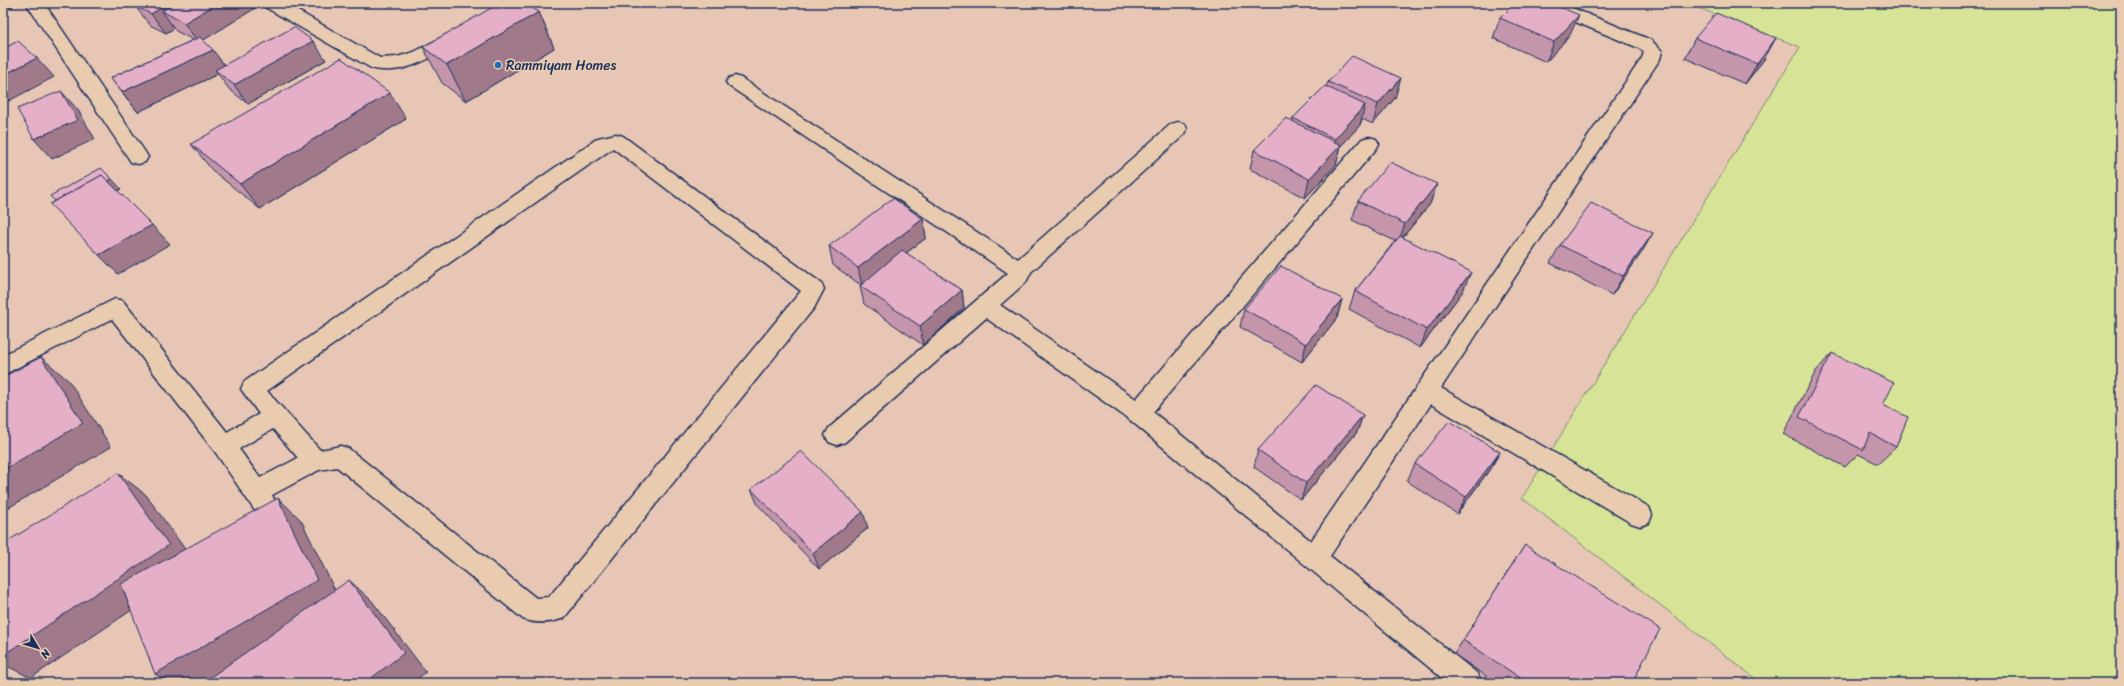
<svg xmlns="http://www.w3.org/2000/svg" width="2124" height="686" font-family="Sriracha,sans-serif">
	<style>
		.green { fill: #d7e396; stroke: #79897a }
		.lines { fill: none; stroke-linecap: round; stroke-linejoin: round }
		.minor-casing { stroke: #1b2f5e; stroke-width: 3 }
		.minor { fill: #e9ccb0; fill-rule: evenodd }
		.wall { fill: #c596ab; stroke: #1b2f5e }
		.shaded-wall { fill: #a07a8b; stroke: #1b2f5e }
		.building { fill: #e5afc7; stroke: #1b2f5e }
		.poi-dot { fill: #1f6fb2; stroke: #e9ccb0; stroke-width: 1.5 }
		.labels { text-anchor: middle; stroke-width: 3; stroke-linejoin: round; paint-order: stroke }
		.poi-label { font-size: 14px; fill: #1b2f5e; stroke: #e9ccb0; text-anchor: start }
	</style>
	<rect width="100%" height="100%" fill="#e8c6b5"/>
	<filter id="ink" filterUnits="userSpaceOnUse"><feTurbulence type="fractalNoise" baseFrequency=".025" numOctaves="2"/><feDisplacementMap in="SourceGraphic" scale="8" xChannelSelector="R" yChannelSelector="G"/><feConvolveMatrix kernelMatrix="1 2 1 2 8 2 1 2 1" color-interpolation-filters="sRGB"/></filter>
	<g filter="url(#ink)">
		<polygon class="green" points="1686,3 2121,3 2121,683 1761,683 1522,498 1800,47"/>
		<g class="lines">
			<defs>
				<g id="minor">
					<polygon points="26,3 44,3 145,152 148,157 145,162 138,164 131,162"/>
					<path d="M262,3H284L380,58L397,57L414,52L452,32L458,34L461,38L458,42C433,57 402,77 371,68L265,7Z"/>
					<polygon points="1536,3 1560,3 1651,40 1662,51 1660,59 1441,388 1649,507 1652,515 1649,523 1640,526 1631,523 1431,404 1330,556 1478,674 1482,683 1448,683 1130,420 986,318 845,442 837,445 829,442 825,435 829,428 1008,273 729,86 726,82 729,78 735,76 741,78 1018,259 1171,124 1178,122 1185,124 1187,129 1185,134 1031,272 1026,282 1000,305 1136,399 1362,139 1369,137 1376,139 1379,144 1376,149 1153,412 1311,541 1642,58 1644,52 1639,48 1539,7"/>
					<path d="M616,134L623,136L821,283L824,289L814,308L564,618C551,623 536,624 523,619L337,467L319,470L272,495L276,503L273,511L264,514L255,511L216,453L112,319L3,375V355L115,299L123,301L227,432L259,414L241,389L244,382L598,138ZM613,148L801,291L549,597L536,598L349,449L341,446L320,450L267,391ZM273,429L298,458L260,478L239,449Z"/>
				</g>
			</defs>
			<use href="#minor" class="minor-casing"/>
			<use href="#minor" class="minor"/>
		</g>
		<g class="wall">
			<polygon points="135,6 257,7 203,40 224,65 326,60 248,104 229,89 218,74 138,112 110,78 193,40 176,31 174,28 166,33 150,25"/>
			<polygon points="539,12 554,48 466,101 442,83 423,47"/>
			<polygon points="1500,18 1570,35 1546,62 1493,38"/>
			<polygon points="1695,38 1765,58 1745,84 1685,58"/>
			<polygon points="1328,82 1395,98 1373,124 1362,119 1360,125 1341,146 1336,165 1305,198 1250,169 1254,150 1293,121 1293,118 1326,87"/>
			<polygon points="406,119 260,209 212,170 191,144"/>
			<polygon points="1437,184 1430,204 1403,237 1463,291 1420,348 1349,309 1355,291 1395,241 1352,220 1358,201"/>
			<polygon points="923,219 926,238 906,253 962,290 964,308 923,345 864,304 860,286 861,285 833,265 829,246"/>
			<polygon points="1560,245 1642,252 1612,295 1550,263"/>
			<polygon points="1342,299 1337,318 1302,362 1240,327 1244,309"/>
			<polygon points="1832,353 1883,405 1896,447 1878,464 1858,454 1845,467 1783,434 1816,371"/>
			<polygon points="1363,415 1357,432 1301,500 1254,467 1258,450"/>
			<polygon points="1500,452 1490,469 1457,514 1407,481 1415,464"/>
			<polygon points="751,489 868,528 819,569 758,505"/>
			<polygon points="1525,545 1632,683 1496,683 1454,654"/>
		</g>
		<g class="shaded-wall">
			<polygon points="3,3 10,3 13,7 3,12"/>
			<polygon points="169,3 216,3 162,11 174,28 166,33 151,14"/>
			<polygon points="218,3 254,3 257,7 199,43 184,23"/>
			<polygon points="539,12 554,48 466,101 447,65"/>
			<polygon points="1579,15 1570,35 1546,62 1554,42"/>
			<polygon points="1776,38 1765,58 1745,84 1757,64"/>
			<polygon points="313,41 326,60 248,104 234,85"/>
			<polygon points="213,50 227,69 215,70 218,74 138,112 122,92"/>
			<polygon points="37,58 54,77 3,104 3,75"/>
			<polygon points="1401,78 1395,98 1373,124 1378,104"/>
			<polygon points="61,91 78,110 95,139 52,159 34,139"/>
			<polygon points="390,93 406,119 260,209 240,184"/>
			<polygon points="1365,105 1360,125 1341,146 1336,165 1305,198 1309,179 1330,157 1335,139"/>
			<polygon points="112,179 121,189 70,217 60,206"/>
			<polygon points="1437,184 1430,204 1398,243 1405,224"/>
			<polygon points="923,219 926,238 862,286 858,268"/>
			<polygon points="152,225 170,244 118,274 99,255"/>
			<polygon points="1653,233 1642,252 1612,295 1623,276"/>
			<polygon points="1471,272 1463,291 1420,348 1427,330"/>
			<polygon points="962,290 964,308 923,345 920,326"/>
			<polygon points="1342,299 1337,318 1302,362 1306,344"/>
			<polygon points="41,357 69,381 111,447 3,511 3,470"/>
			<polygon points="1363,415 1357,432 1301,500 1306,483"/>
			<polygon points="1500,452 1490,469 1457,514 1466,497"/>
			<polygon points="118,473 146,495 197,566 31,678 3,664 3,655"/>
			<polygon points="278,498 301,520 340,601 200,683 170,683 155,674"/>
			<polygon points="863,512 868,528 819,569 813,553"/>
			<polygon points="349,580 372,601 426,672 412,683 365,683"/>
		</g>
		<g class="building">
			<polygon points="140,3 169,3 151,14 135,6"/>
			<polygon points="176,3 218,3 184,23 162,11"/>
			<polygon points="500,3 524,3 539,12 447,65 423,47"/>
			<polygon points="1515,3 1551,3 1579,15 1554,42 1500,18"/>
			<polygon points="1716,13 1776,38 1757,64 1695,38"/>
			<polygon points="294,27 313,41 234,85 215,70"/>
			<polygon points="200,37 213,50 122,92 110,78"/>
			<polygon points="18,41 37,58 3,75 3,49"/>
			<polygon points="1352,56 1401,78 1378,104 1328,82"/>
			<polygon points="341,58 390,93 240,184 191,144"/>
			<polygon points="1325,86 1365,105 1335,139 1293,118"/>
			<polygon points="61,91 78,120 34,139 17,109"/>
			<polygon points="1286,118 1341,145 1309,179 1254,150"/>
			<polygon points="1390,162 1437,184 1405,224 1358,201"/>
			<polygon points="101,168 112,179 108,181 102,175 55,201 50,196"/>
			<polygon points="102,175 152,225 99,255 50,204"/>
			<polygon points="893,198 923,219 858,268 829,246"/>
			<polygon points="1591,203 1653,233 1623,276 1560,245"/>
			<polygon points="1400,236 1471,272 1427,330 1355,291"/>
			<polygon points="902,250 962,290 920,326 860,286"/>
			<polygon points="1281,266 1342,299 1306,344 1244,309"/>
			<polygon points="1832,353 1894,383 1883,405 1908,417 1896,447 1870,433 1863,450 1799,417"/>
			<polygon points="41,357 83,423 3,470 3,377"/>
			<polygon points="1316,385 1363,415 1306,483 1258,450"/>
			<polygon points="1449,421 1500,452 1466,497 1415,464"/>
			<polygon points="801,451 863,512 813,553 751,489"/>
			<polygon points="118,473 169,545 3,655 3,544"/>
			<polygon points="278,498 317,580 155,674 121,584"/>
			<polygon points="1525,545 1660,629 1632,683 1528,683 1463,640"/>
			<polygon points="349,580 404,653 365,683 202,683"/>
		</g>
	</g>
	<circle class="poi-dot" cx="498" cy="65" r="4"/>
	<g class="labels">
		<g class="poi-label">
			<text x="506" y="70">Rammiyam Homes</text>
		</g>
	</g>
	<rect width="2124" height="686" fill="none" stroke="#e9ccb0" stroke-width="16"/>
	<rect x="8" y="8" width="2108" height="670" fill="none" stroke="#1b2f5e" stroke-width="1.5" filter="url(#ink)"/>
	<g transform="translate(38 648) rotate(128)" stroke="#e9ccb0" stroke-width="3" paint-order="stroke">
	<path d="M0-3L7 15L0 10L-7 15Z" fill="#1b2f5e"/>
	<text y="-6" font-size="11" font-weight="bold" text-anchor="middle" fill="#1b2f5e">N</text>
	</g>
</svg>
